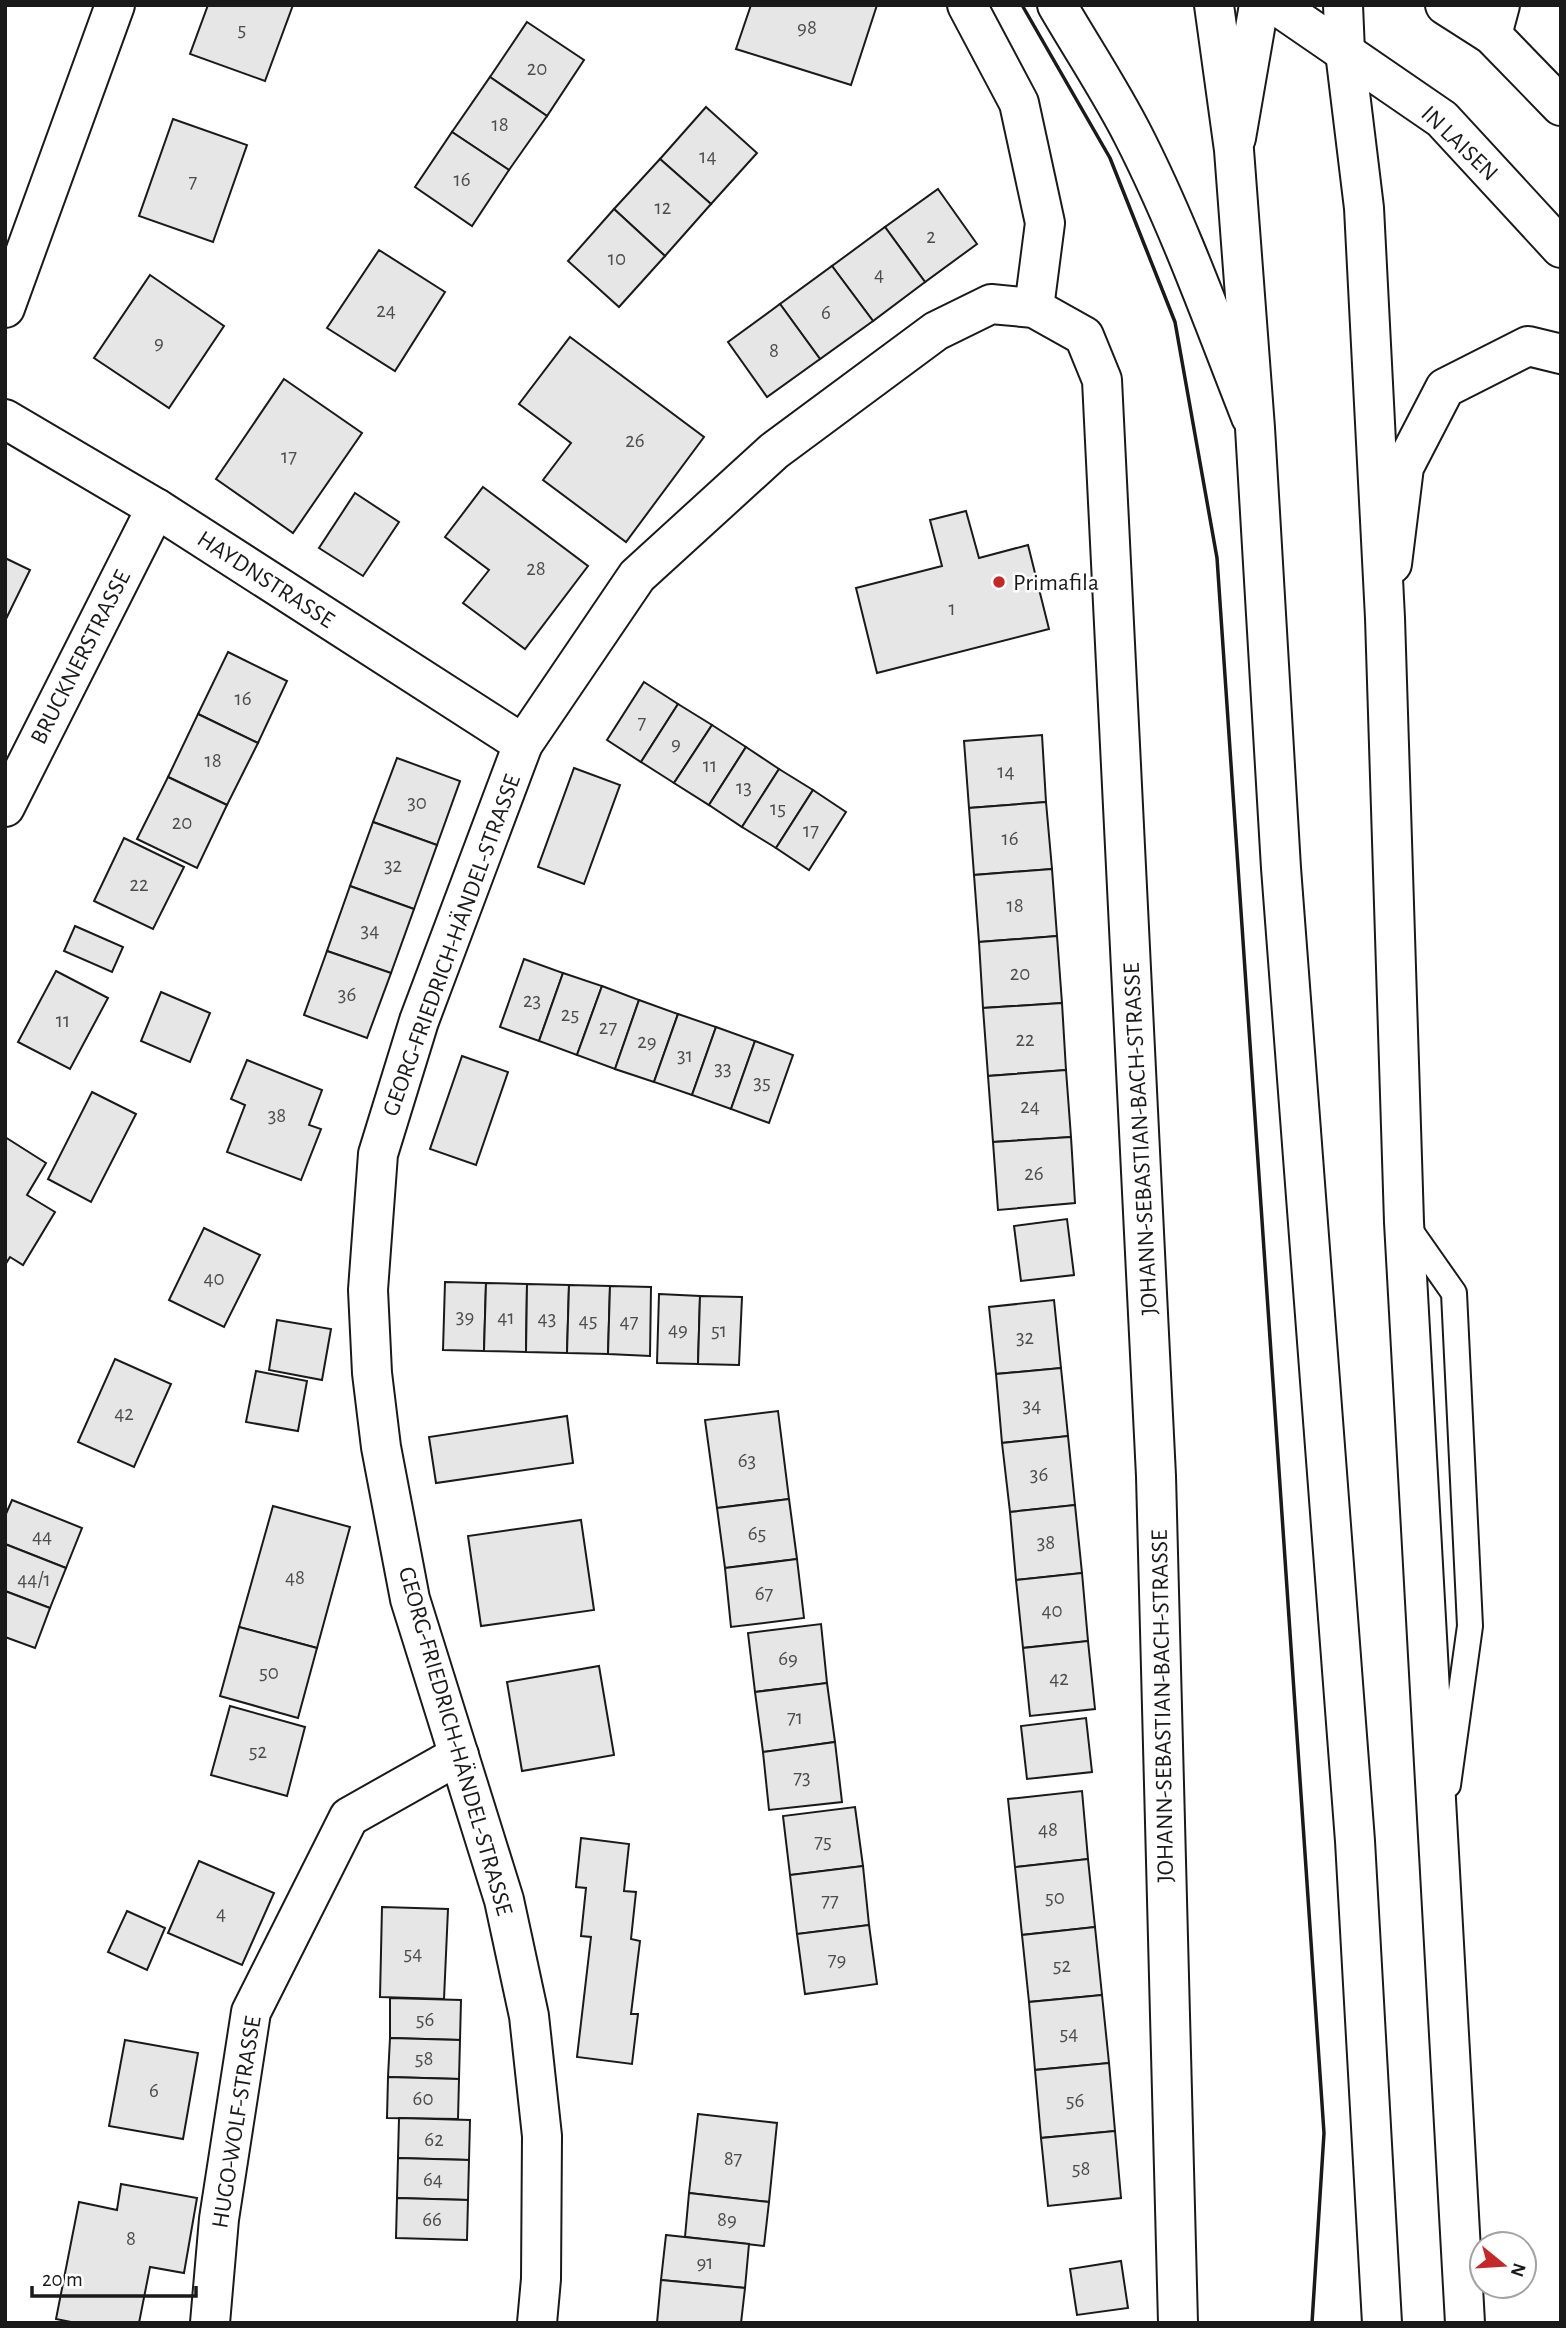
<svg xmlns="http://www.w3.org/2000/svg" width="1566" height="2328" font-family="'Alegreya Sans',sans-serif">
	<style>
		.building { fill: #e6e6e6; stroke: #1a1a1a; stroke-width: 2 }
		.lines { fill: none; stroke-linecap: round; stroke-linejoin: round }
		.lane-casing { stroke: #1a1a1a; stroke-width: 28 }
		.street-casing { stroke: #1a1a1a; stroke-width: 42 }
		.secondary-casing { stroke: #1a1a1a; stroke-width: 42 }
		.primary-casing { stroke: #1a1a1a; stroke-width: 42 }
		.lane { stroke: #fff; stroke-width: 24 }
		.street { stroke: #fff; stroke-width: 38 }
		.secondary { stroke: #fff; stroke-width: 38 }
		.primary { stroke: #fff; stroke-width: 38 }
		.wall { stroke: #1a1a1a; stroke-width: 3.5 }
		.poi-dot { fill: #c62828; stroke: #fff; stroke-width: 2.5 }
		.labels { text-anchor: middle; stroke-width: 5; stroke-linejoin: round; paint-order: stroke }
		.number-label { font-size: 21px; fill: #4d4d4d }
		.street-label { font-size: 24px; fill: #1a1a1a; stroke: #fff }
		.poi-label { font-size: 24px; fill: #1a1a1a; stroke: #fff; text-anchor: start }
	</style>
	<rect width="100%" height="100%" fill="#fff"/>
	<g class="building">
		<polygon points="208,5 293,5 265,81 190,54"/>
		<polygon points="751,5 877,5 851,85 736,49"/>
		<polygon points="527,22 584,60 547,116 490,77"/>
		<polygon points="490,77 547,116 509,170 452,132"/>
		<polygon points="706,107 757,153 711,204 660,159"/>
		<polygon points="173,119 247,145 213,242 139,216"/>
		<polygon points="452,132 509,170 472,226 415,187"/>
		<polygon points="660,159 711,204 665,256 614,209"/>
		<polygon points="938,189 977,244 925,282 885,227"/>
		<polygon points="614,209 665,256 619,307 568,261"/>
		<polygon points="885,227 925,282 873,321 832,266"/>
		<polygon points="379,250 445,292 395,371 327,328"/>
		<polygon points="832,266 873,321 820,359 780,304"/>
		<polygon points="150,275 224,326 169,408 94,358"/>
		<polygon points="780,304 820,359 767,397 728,342"/>
		<polygon points="570,337 704,437 626,542 543,480 571,443 519,404"/>
		<polygon points="284,379 362,433 293,533 216,479"/>
		<polygon points="483,487 588,566 525,649 463,603 489,570 445,537"/>
		<polygon points="355,493 399,522 363,576 319,548"/>
		<polygon points="966,511 979,558 1028,545 1049,629 877,673 856,588 942,566 930,520"/>
		<polygon points="5,558 30,570 5,621"/>
		<polygon points="228,652 287,681 258,743 198,714"/>
		<polygon points="644,682 678,704 641,762 607,740"/>
		<polygon points="678,704 712,725 674,783 641,762"/>
		<polygon points="198,714 258,743 227,805 168,777"/>
		<polygon points="712,725 746,747 709,805 674,783"/>
		<polygon points="1042,735 1046,802 969,808 964,741"/>
		<polygon points="746,747 779,769 742,827 709,805"/>
		<polygon points="397,758 460,781 437,845 373,822"/>
		<polygon points="574,768 620,785 584,884 538,867"/>
		<polygon points="779,769 813,790 776,848 742,827"/>
		<polygon points="168,777 227,805 197,868 137,839"/>
		<polygon points="813,790 846,812 809,870 776,848"/>
		<polygon points="1046,802 1052,869 974,875 969,808"/>
		<polygon points="373,822 437,845 414,909 350,886"/>
		<polygon points="124,838 184,867 153,929 94,901"/>
		<polygon points="1052,869 1057,936 979,942 974,875"/>
		<polygon points="350,886 414,909 391,973 327,951"/>
		<polygon points="75,926 123,947 112,972 64,951"/>
		<polygon points="1057,936 1062,1003 983,1008 979,942"/>
		<polygon points="327,951 391,973 367,1038 304,1015"/>
		<polygon points="524,959 563,973 539,1041 500,1027"/>
		<polygon points="56,971 108,998 70,1069 18,1042"/>
		<polygon points="563,973 602,986 577,1055 539,1041"/>
		<polygon points="602,986 639,1000 615,1069 577,1055"/>
		<polygon points="161,992 210,1013 190,1062 141,1041"/>
		<polygon points="639,1000 678,1014 654,1082 615,1069"/>
		<polygon points="1062,1003 1066,1070 988,1076 983,1008"/>
		<polygon points="678,1014 716,1027 692,1095 654,1082"/>
		<polygon points="716,1027 755,1041 731,1109 692,1095"/>
		<polygon points="755,1041 793,1055 769,1123 731,1109"/>
		<polygon points="462,1056 508,1072 476,1165 430,1149"/>
		<polygon points="247,1060 322,1090 309,1125 321,1129 301,1180 227,1152 245,1105 231,1099"/>
		<polygon points="1066,1070 1071,1137 993,1142 988,1076"/>
		<polygon points="92,1092 136,1114 91,1202 48,1179"/>
		<polygon points="5,1137 46,1163 27,1195 55,1212 23,1265 10,1257 5,1265"/>
		<polygon points="1071,1137 1075,1203 998,1210 993,1142"/>
		<polygon points="1067,1219 1074,1275 1021,1281 1014,1226"/>
		<polygon points="204,1228 260,1255 224,1327 169,1300"/>
		<polygon points="445,1282 486,1283 484,1351 443,1350"/>
		<polygon points="486,1283 527,1284 526,1352 484,1351"/>
		<polygon points="527,1284 569,1285 567,1353 526,1352"/>
		<polygon points="569,1285 610,1286 608,1354 567,1353"/>
		<polygon points="610,1286 651,1287 650,1356 608,1354"/>
		<polygon points="659,1294 700,1296 698,1364 657,1363"/>
		<polygon points="700,1296 742,1297 739,1365 698,1364"/>
		<polygon points="1054,1300 1061,1368 996,1374 989,1307"/>
		<polygon points="277,1320 331,1329 322,1380 269,1370"/>
		<polygon points="115,1359 171,1384 134,1467 78,1442"/>
		<polygon points="1061,1368 1068,1436 1002,1443 996,1374"/>
		<polygon points="256,1371 307,1381 298,1431 246,1422"/>
		<polygon points="778,1411 789,1499 717,1508 705,1420"/>
		<polygon points="567,1416 573,1463 436,1483 429,1437"/>
		<polygon points="1068,1436 1075,1505 1010,1512 1002,1443"/>
		<polygon points="789,1499 797,1559 725,1568 717,1508"/>
		<polygon points="12,1500 82,1528 66,1568 5,1544 5,1516"/>
		<polygon points="1075,1505 1082,1573 1016,1580 1010,1512"/>
		<polygon points="273,1506 350,1527 317,1648 239,1627"/>
		<polygon points="581,1520 594,1610 481,1626 468,1536"/>
		<polygon points="5,1544 66,1568 50,1608 5,1591"/>
		<polygon points="797,1559 804,1618 731,1627 725,1568"/>
		<polygon points="1082,1573 1088,1641 1023,1648 1016,1580"/>
		<polygon points="5,1591 50,1608 35,1648 5,1637"/>
		<polygon points="821,1624 827,1683 755,1692 748,1633"/>
		<polygon points="239,1627 317,1648 298,1718 220,1696"/>
		<polygon points="1088,1641 1095,1709 1030,1716 1023,1648"/>
		<polygon points="599,1666 614,1755 522,1771 507,1682"/>
		<polygon points="827,1683 835,1742 763,1752 755,1692"/>
		<polygon points="230,1706 305,1727 287,1796 211,1775"/>
		<polygon points="1086,1718 1092,1772 1027,1779 1021,1726"/>
		<polygon points="835,1742 842,1802 769,1810 763,1752"/>
		<polygon points="1082,1791 1088,1859 1015,1867 1008,1799"/>
		<polygon points="855,1807 863,1866 790,1875 783,1816"/>
		<polygon points="581,1838 629,1844 624,1891 636,1892 631,1939 640,1941 631,2014 638,2014 632,2064 577,2057 591,1937 581,1936 586,1888 576,1887"/>
		<polygon points="1088,1859 1095,1927 1022,1935 1015,1867"/>
		<polygon points="199,1861 274,1893 242,1965 168,1933"/>
		<polygon points="863,1866 869,1925 797,1934 790,1875"/>
		<polygon points="382,1907 448,1909 444,1999 380,1997"/>
		<polygon points="127,1911 165,1928 147,1970 108,1952"/>
		<polygon points="869,1925 877,1984 805,1994 797,1934"/>
		<polygon points="1095,1927 1102,1995 1029,2002 1022,1935"/>
		<polygon points="1102,1995 1109,2063 1035,2070 1029,2002"/>
		<polygon points="390,1998 461,2000 460,2040 390,2038"/>
		<polygon points="390,2038 460,2040 459,2079 388,2077"/>
		<polygon points="125,2040 198,2053 183,2139 109,2126"/>
		<polygon points="1109,2063 1115,2131 1041,2138 1035,2070"/>
		<polygon points="388,2077 459,2079 458,2119 387,2118"/>
		<polygon points="698,2114 777,2123 769,2202 689,2193"/>
		<polygon points="399,2118 470,2120 469,2160 398,2158"/>
		<polygon points="1115,2131 1121,2198 1048,2206 1041,2138"/>
		<polygon points="398,2158 469,2160 468,2200 397,2198"/>
		<polygon points="121,2184 197,2198 184,2273 150,2267 139,2323 76,2323 56,2319 79,2202 117,2210"/>
		<polygon points="689,2193 769,2202 764,2246 685,2237"/>
		<polygon points="397,2198 468,2200 467,2240 396,2238"/>
		<polygon points="666,2235 749,2244 745,2288 661,2280"/>
		<polygon points="1121,2261 1128,2308 1077,2315 1070,2269"/>
		<polygon points="661,2280 745,2288 741,2323 657,2323"/>
	</g>
	<g class="lines">
		<defs>
			<polyline id="lane" points="1407,1226 1454,1293 1470,1626 1448,1785"/>
			<g id="street">
				<polyline points="967,5 1019,103 1045,223 1034,308"/>
				<polyline points="1492,35 1500,5"/>
				<polyline points="5,308 115,5"/>
				<polyline points="5,419 156,508 523,744"/>
				<polyline points="5,807 156,508"/>
				<polyline points="210,2323 219,2219 251,2012 349,1817 459,1755"/>
				<polyline points="537,2323 541,2279 542,2136 529,2016 504,1900 410,1599 381,1447 372,1373 368,1290 378,1154 419,1021 523,744 637,576 774,451 936,331 991,304 1034,308 1084,336 1102,380 1156,1476 1178,2323"/>
			</g>
			<g id="secondary">
				<path d="M1057,5C1082,48 1110,90 1133,135C1179,225 1214,323 1251,417"/>
				<polyline points="1276,5 1442,119 1561,248"/>
				<polyline points="1445,5 1492,35 1561,106"/>
				<polyline points="1236,138 1259,5"/>
				<polyline points="1392,564 1404,467 1445,388 1528,346 1561,354"/>
			</g>
			<g id="primary">
				<polyline points="1214,5 1234,150 1255,428 1281,868 1355,1841 1382,2323"/>
				<polyline points="1343,5 1345,52 1364,208 1385,618 1404,1222 1465,2323"/>
			</g>
		</defs>
		<use href="#lane" class="lane-casing"/>
		<use href="#street" class="street-casing"/>
		<use href="#secondary" class="secondary-casing"/>
		<use href="#primary" class="primary-casing"/>
		<use href="#lane" class="lane"/>
		<use href="#street" class="street"/>
		<use href="#secondary" class="secondary"/>
		<use href="#primary" class="primary"/>
		<polyline class="wall" points="1022,5 1110,158 1175,322 1217,558 1324,2133 1312,2323"/>
	</g>
	<circle class="poi-dot" cx="999" cy="582" r="7"/>
	<g class="labels">
		<g class="number-label">
			<text x="807" y="34">98</text>
			<text x="242" y="36">5</text>
			<text x="537" y="75">20</text>
			<text x="500" y="131">18</text>
			<text x="708" y="163">14</text>
			<text x="462" y="186">16</text>
			<text x="193" y="188">7</text>
			<text x="663" y="214">12</text>
			<text x="931" y="243">2</text>
			<text x="617" y="265">10</text>
			<text x="879" y="281">4</text>
			<text x="386" y="317">24</text>
			<text x="826" y="319">6</text>
			<text x="159" y="349">9</text>
			<text x="774" y="357">8</text>
			<text x="635" y="447">26</text>
			<text x="289" y="463">17</text>
			<text x="536" y="575">28</text>
			<text x="952" y="615">1</text>
			<text x="243" y="705">16</text>
			<text x="642" y="729">7</text>
			<text x="676" y="750">9</text>
			<text x="213" y="767">18</text>
			<text x="710" y="772">11</text>
			<text x="1006" y="778">14</text>
			<text x="744" y="794">13</text>
			<text x="417" y="809">30</text>
			<text x="778" y="815">15</text>
			<text x="182" y="829">20</text>
			<text x="811" y="837">17</text>
			<text x="1010" y="845">16</text>
			<text x="393" y="872">32</text>
			<text x="139" y="891">22</text>
			<text x="1015" y="912">18</text>
			<text x="370" y="937">34</text>
			<text x="1020" y="980">20</text>
			<text x="347" y="1001">36</text>
			<text x="532" y="1007">23</text>
			<text x="570" y="1021">25</text>
			<text x="63" y="1027">11</text>
			<text x="608" y="1034">27</text>
			<text x="1025" y="1046">22</text>
			<text x="647" y="1048">29</text>
			<text x="685" y="1062">31</text>
			<text x="723" y="1075">33</text>
			<text x="762" y="1089">35</text>
			<text x="1030" y="1113">24</text>
			<text x="277" y="1122">38</text>
			<text x="1034" y="1180">26</text>
			<text x="214" y="1285">40</text>
			<text x="465" y="1323">39</text>
			<text x="506" y="1324">41</text>
			<text x="547" y="1325">43</text>
			<text x="588" y="1327">45</text>
			<text x="629" y="1328">47</text>
			<text x="678" y="1336">49</text>
			<text x="719" y="1337">51</text>
			<text x="1025" y="1344">32</text>
			<text x="1032" y="1412">34</text>
			<text x="124" y="1420">42</text>
			<text x="747" y="1467">63</text>
			<text x="1039" y="1481">36</text>
			<text x="757" y="1540">65</text>
			<text x="42" y="1543">44</text>
			<text x="1046" y="1549">38</text>
			<text x="295" y="1584">48</text>
			<text x="34" y="1586">44/1</text>
			<text x="764" y="1600">67</text>
			<text x="1052" y="1617">40</text>
			<text x="788" y="1665">69</text>
			<text x="269" y="1679">50</text>
			<text x="1059" y="1685">42</text>
			<text x="795" y="1724">71</text>
			<text x="258" y="1758">52</text>
			<text x="802" y="1784">73</text>
			<text x="1048" y="1836">48</text>
			<text x="823" y="1848">75</text>
			<text x="1055" y="1904">50</text>
			<text x="830" y="1907">77</text>
			<text x="221" y="1920">4</text>
			<text x="413" y="1960">54</text>
			<text x="837" y="1966">79</text>
			<text x="1062" y="1972">52</text>
			<text x="425" y="2026">56</text>
			<text x="1069" y="2040">54</text>
			<text x="424" y="2065">58</text>
			<text x="154" y="2097">6</text>
			<text x="423" y="2105">60</text>
			<text x="1075" y="2107">56</text>
			<text x="434" y="2146">62</text>
			<text x="733" y="2165">87</text>
			<text x="1081" y="2175">58</text>
			<text x="433" y="2186">64</text>
			<text x="432" y="2226">66</text>
			<text x="727" y="2226">89</text>
			<text x="131" y="2245">8</text>
			<text x="705" y="2269">91</text>
		</g>
		<g class="street-label">
			<text transform="translate(1460 143) rotate(44)" y="8">IN LAISEN</text>
			<text transform="translate(266 579) rotate(33)" y="8">HAYDNSTRASSE</text>
			<text transform="translate(80 657) rotate(-63)" y="8">BRUCKNERSTRASSE</text>
			<text transform="translate(451 945) rotate(-70)" y="8">GEORG-FRIEDRICH-HÄNDEL-STRASSE</text>
			<text transform="translate(1140 1139) rotate(-93)" y="8">JOHANN-SEBASTIAN-BACH-STRASSE</text>
			<text transform="translate(1162 1706) rotate(-91)" y="8">JOHANN-SEBASTIAN-BACH-STRASSE</text>
			<text transform="translate(456 1741) rotate(74)" y="8">GEORG-FRIEDRICH-HÄNDEL-STRASSE</text>
			<text transform="translate(236 2122) rotate(-81)" y="8">HUGO-WOLF-STRASSE</text>
		</g>
		<g class="poi-label">
			<text x="1013" y="590">Primafila</text>
		</g>
	</g>
	<rect width="1566" height="2328" fill="none" stroke="#1a1a1a" stroke-width="14"/>
	<g transform="translate(1503 2265) rotate(108)"><circle r="33" fill="#ffffff" stroke="#a3a3a3" stroke-width="2"/>
	<path d="M0-5L12 26L0 18L-12 26Z" fill="#c62828"/>
	<text y="-10" font-size="19" font-weight="bold" text-anchor="middle" fill="#1a1a1a">N</text>
	</g>
	<path d="M32 2286v10h164v-10" fill="none" stroke="#1a1a1a" stroke-width="3.5"/>
	<text x="42" y="2286" font-size="21" fill="#1a1a1a" stroke="#ffffff" stroke-width="5" paint-order="stroke">20 m</text>
</svg>
